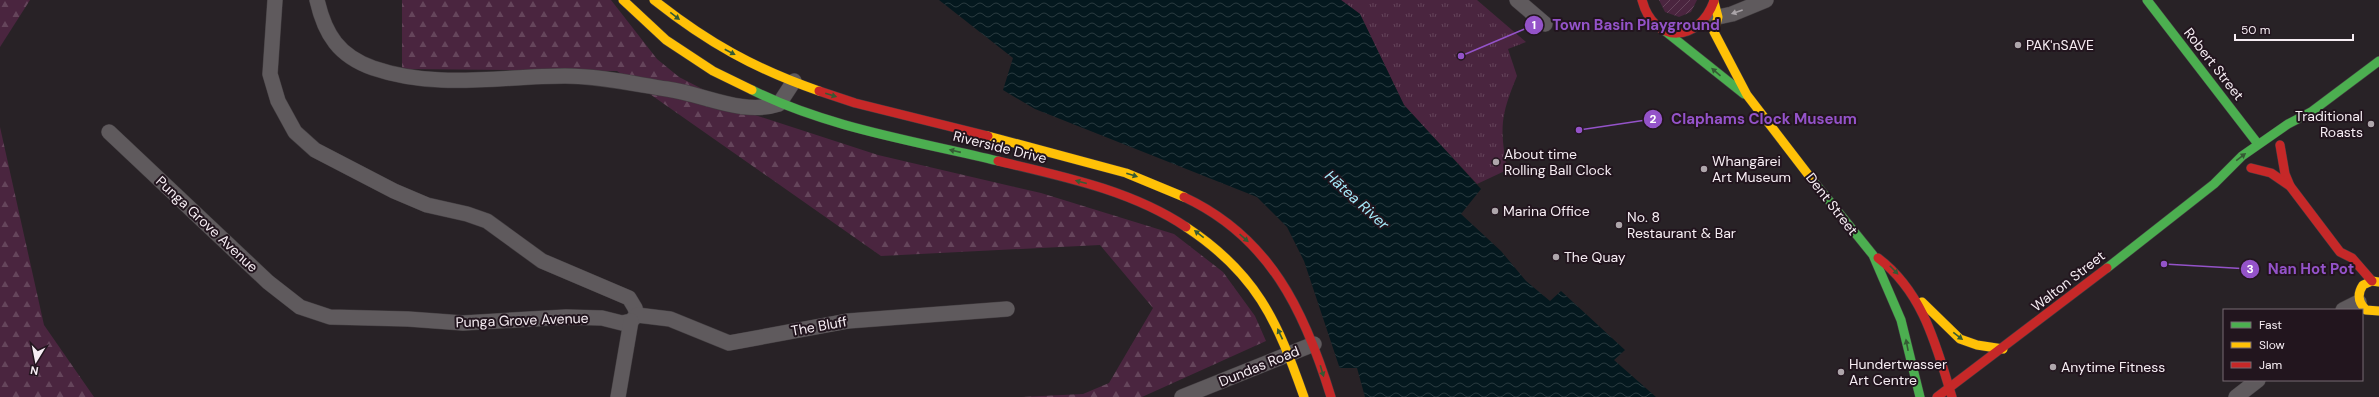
<svg xmlns="http://www.w3.org/2000/svg" width="2379" height="397" font-family="'DM Sans',sans-serif">
	<style>
		.forest { fill: url(#forest-firs) }
		.park { fill: url(#park-tufts) }
		.garden { fill: url(#garden-furrows) }
		.water { fill: url(#water-waves) }
		.lines { fill: none; stroke-linecap: round; stroke-linejoin: round }
		.street-casing { stroke: #423d40; stroke-width: 16 }
		.fast-casing { stroke: #423d40; stroke-width: 10 }
		.slow-casing { stroke: #423d40; stroke-width: 10 }
		.jam-casing { stroke: #423d40; stroke-width: 10 }
		.street { stroke: #5f5a5d; stroke-width: 15 }
		.fast { stroke: #4caf50; stroke-width: 9 }
		.slow { stroke: #ffc107; stroke-width: 9 }
		.jam { stroke: #c62828; stroke-width: 9 }
		.oneway { fill: #aaa4a8 }
		.oneway2 { fill: #355a34 }
		.poi-dot { fill: #aea6ab; stroke: #22151e; stroke-width: 1.5 }
		.labels { text-anchor: middle; stroke-width: 4; stroke-linejoin: round; paint-order: stroke }
		.poi-label { font-size: 14px; fill: #f6edf3; stroke: #22151e; text-anchor: start }
		.street-label { font-size: 14px; fill: #f6edf3; stroke: #22151e }
		.water-label { font-size: 15px; font-style: italic; fill: #a6ebfb; stroke: #22151e }
		.leader { fill: none; stroke: #9453c9; stroke-width: 1.5 }
		.callout-dot { fill: #9453c9; stroke: #22151e; stroke-width: 1.5 }
		.mark-label { font-size: 12px; text-anchor: middle; font-weight: bold; fill: #fff }
		.callout-label { font-size: 15px; text-anchor: middle; font-weight: bold; fill: #9453c9; stroke: #22151e; stroke-width: 4; stroke-linejoin: round; paint-order: stroke }
	</style>
	<defs>
		<pattern id="forest-firs" width="22" height="20" patternUnits="userSpaceOnUse"><rect width="22" height="20" fill="#4a253f"/><path d="M5 1l3.5 6h-7zM16 11l3.5 6h-7z" fill="#65455b"/></pattern>
		<pattern id="park-tufts" width="24" height="20" patternUnits="userSpaceOnUse"><rect width="24" height="20" fill="#4a253f"/><path d="M3 7l-1-3M5 7V3M7 7l1-3M15 17l-1-3M17 17v-4M19 17l1-3" fill="none" stroke="#65455b"/></pattern>
		<pattern id="garden-furrows" width="10" height="10" patternUnits="userSpaceOnUse"><rect width="10" height="10" fill="#4a253f"/><path d="M-1 1l2-2M0 10L10 0M9 11l2-2" fill="none" stroke="#65455b"/></pattern>
		<pattern id="water-waves" width="16" height="10" patternUnits="userSpaceOnUse"><rect width="16" height="10" fill="#04181e"/><path d="M0 5q4-4 8 0t8 0" fill="none" stroke="#293a3f"/></pattern>
	</defs>
	<rect width="100%" height="100%" fill="#282226"/>
	<g class="forest">
		<polygon points="0,0 30,0 0,47"/>
		<polygon points="402,0 611,0 657,59 679,77 749,113 878,155 1041,193 1174,234 1223,272 1255,316 1266,341 1142,397 1021,397 1083,394 1109,383 1153,308 1100,245 881,256 617,71 402,69"/>
		<polygon points="0,127 44,325 94,397 0,397"/>
	</g>
	<path class="park" d="M1341,0H1477L1526,42L1508,49L1517,76C1500,117 1500,127 1507,170L1477,184L1404,105L1360,14Z"/>
	<polygon class="garden" points="1659,0 1697,0 1691,12 1679,17 1665,12"/>
	<polygon class="water" points="939,0 1341,0 1360,14 1404,105 1481,189 1461,214 1501,251 1526,281 1550,301 1561,291 1625,350 1614,360 1656,397 1365,397 1357,368 1340,368 1339,366 1304,261 1287,227 1257,197 1035,109 1003,90 1013,58"/>
	<g class="lines">
		<defs>
			<g id="street">
				<path d="M317,0C325,35 339,56 373,68C437,90 500,76 565,76C599,76 634,84 667,89C704,94 742,116 779,104L794,81"/>
				<polyline points="1517,0 1545,24"/>
				<polyline points="1709,19 1732,14 1766,0"/>
				<polyline points="109,132 268,282 300,307 330,317 408,319 463,323 566,317 602,318 622,323 631,321 637,315 635,308 629,298 542,261 487,221 467,214 427,205 394,191 315,150 295,132 278,101 270,74 275,0"/>
				<polyline points="2343,310 2359,302"/>
				<polyline points="637,315 670,319 729,343 848,321 1007,309"/>
				<polyline points="618,397 631,321"/>
				<polyline points="1182,397 1314,344"/>
				<polyline points="2236,397 2258,380"/>
			</g>
			<g id="fast">
				<polyline points="2147,0 2258,144"/>
				<polyline points="1665,31 1744,94"/>
				<path d="M752,90C828,128 916,141 998,161"/>
				<polyline points="1810,177 1873,255 1901,320 1920,397"/>
				<polyline points="2107,268 2214,184 2242,156 2288,124 2311,112 2379,61"/>
			</g>
			<g id="slow">
				<polyline points="623,0 666,40 713,71 752,90"/>
				<path d="M654,0C707,42 755,69 819,91"/>
				<polyline points="1714,2 1718,17 1714,32 1747,95 1810,177"/>
				<polyline points="988,136 1126,173 1184,197"/>
				<path d="M1186,227C1256,273 1277,320 1304,397"/>
				<path d="M2379,282L2372,281L2363,285C2357,294 2358,302 2366,310L2379,311"/>
				<polyline points="1922,302 1960,339 1977,345 2003,349"/>
			</g>
			<g id="jam">
				<path d="M1642,0C1654,45 1699,43 1714,1"/>
				<polyline points="819,91 855,103 988,136"/>
				<polyline points="2280,145 2285,174 2290,186"/>
				<path d="M998,161C1061,176 1131,190 1186,227"/>
				<polyline points="2251,168 2271,173 2290,186 2340,252 2352,258 2372,281"/>
				<path d="M1184,197C1270,237 1305,312 1331,397"/>
				<path d="M1878,258C1923,292 1936,345 1952,397"/>
				<polyline points="1937,397 2107,268"/>
			</g>
		</defs>
		<use href="#street" class="street-casing"/>
		<use href="#fast" class="fast-casing"/>
		<use href="#slow" class="slow-casing"/>
		<use href="#jam" class="jam-casing"/>
		<use href="#street" class="street"/>
		<use href="#fast" class="fast"/>
		<use href="#slow" class="slow"/>
		<use href="#jam" class="jam"/>
	</g>
	<defs><path id="oneway-solid" d="M-6-.8H1V-3.2L6.5 0L1 3.2V.8H-6Z"/></defs>
	<use class="oneway" href="#oneway-solid" transform="translate(1737 12) rotate(161)"/>
	<g class="oneway2">
		<use href="#oneway-solid" transform="translate(675 16) rotate(38)"/>
		<use href="#oneway-solid" transform="translate(730 52) rotate(28)"/>
		<use href="#oneway-solid" transform="translate(1716 72) rotate(-139)"/>
		<use href="#oneway-solid" transform="translate(831 95) rotate(17)"/>
		<use href="#oneway-solid" transform="translate(955 151) rotate(-167)"/>
		<use href="#oneway-solid" transform="translate(2241 157) rotate(-37)"/>
		<use href="#oneway-solid" transform="translate(1132 175) rotate(18)"/>
		<use href="#oneway-solid" transform="translate(1081 182) rotate(-165)"/>
		<use href="#oneway-solid" transform="translate(1199 234) rotate(-142)"/>
		<use href="#oneway-solid" transform="translate(1244 238) rotate(42)"/>
		<use href="#oneway-solid" transform="translate(1894 270) rotate(46)"/>
		<use href="#oneway-solid" transform="translate(1280 334) rotate(-115)"/>
		<use href="#oneway-solid" transform="translate(1958 336) rotate(38)"/>
		<use href="#oneway-solid" transform="translate(1907 345) rotate(-101)"/>
		<use href="#oneway-solid" transform="translate(1322 371) rotate(73)"/>
	</g>
	<g class="poi-dot">
		<circle cx="2018" cy="45" r="4"/>
		<circle cx="2371" cy="124" r="4"/>
		<circle cx="1496" cy="162" r="4"/>
		<circle cx="1704" cy="169" r="4"/>
		<circle cx="1495" cy="211" r="4"/>
		<circle cx="1619" cy="225" r="4"/>
		<circle cx="1556" cy="257" r="4"/>
		<circle cx="2053" cy="367" r="4"/>
		<circle cx="1841" cy="372" r="4"/>
	</g>
	<g class="labels">
		<g class="poi-label">
			<text x="2026" y="50">PAK'nSAVE</text>
			<text x="2363" y="121" text-anchor="end">Traditional<tspan x="2363" dy="16">Roasts</tspan></text>
			<text x="1504" y="159">About time<tspan x="1504" dy="16">Rolling Ball Clock</tspan></text>
			<text x="1712" y="166">Whangārei<tspan x="1712" dy="16">Art Museum</tspan></text>
			<text x="1503" y="216">Marina Office</text>
			<text x="1627" y="222">No. 8<tspan x="1627" dy="16">Restaurant &amp; Bar</tspan></text>
			<text x="1564" y="262">The Quay</text>
			<text x="1849" y="369">Hundertwasser<tspan x="1849" dy="16">Art Centre</tspan></text>
			<text x="2061" y="372">Anytime Fitness</text>
		</g>
		<g class="street-label">
			<text transform="translate(2214 64) rotate(52)" y="5">Robert Street</text>
			<text transform="translate(1000 147) rotate(14)" y="5">Riverside Drive</text>
			<text transform="translate(1832 204) rotate(52)" y="5">Dent Street</text>
			<text transform="translate(207 224) rotate(43)" y="5">Punga Grove Avenue</text>
			<text transform="translate(2068 281) rotate(-38)" y="5">Walton Street</text>
			<text transform="translate(522 320) rotate(-2)" y="5">Punga Grove Avenue</text>
			<text transform="translate(819 326) rotate(-10)" y="5">The Bluff</text>
			<text transform="translate(1259 366) rotate(-22)" y="5">Dundas Road</text>
		</g>
		<g class="water-label">
			<text transform="translate(1357 200) rotate(42)" y="5">Hātea River</text>
		</g>
	</g>
	<path class="leader" d="M1461 56L1534 25M1579 130L1653 119M2164 264L2250 269"/>
	<g class="callout-dot">
		<circle cx="1461" cy="56" r="4"/>
		<circle cx="1579" cy="130" r="4"/>
		<circle cx="2164" cy="264" r="4"/>
		<circle cx="1534" cy="25" r="10"/>
		<circle cx="1653" cy="119" r="10"/>
		<circle cx="2250" cy="269" r="10"/>
	</g>
	<g class="mark-label">
		<text x="1534" y="29">1</text>
		<text x="1653" y="123">2</text>
		<text x="2250" y="273">3</text>
	</g>
	<g class="callout-label">
		<text x="1636" y="30">Town Basin Playground</text>
		<text x="1764" y="124">Claphams Clock Museum</text>
		<text x="2311" y="274">Nan Hot Pot</text>
	</g>
	<rect x="2223" y="309" width="140" height="72" fill="#22151e" stroke="#776b73"/>
	<rect x="2231" y="322" width="20" height="6" fill="#4caf50" stroke="#776b73"/>
	<text x="2259" y="329" font-size="12" fill="#f6edf3">Fast</text>
	<rect x="2231" y="342" width="20" height="6" fill="#ffc107" stroke="#776b73"/>
	<text x="2259" y="349" font-size="12" fill="#f6edf3">Slow</text>
	<rect x="2231" y="362" width="20" height="6" fill="#c62828" stroke="#776b73"/>
	<text x="2259" y="369" font-size="12" fill="#f6edf3">Jam</text>
	<g transform="translate(36 361) rotate(190)" stroke="#22151e" stroke-width="3" paint-order="stroke">
	<path d="M0-3L7 15L0 10L-7 15Z" fill="#f6edf3"/>
	<text y="-6" font-size="11" font-weight="bold" text-anchor="middle" fill="#f6edf3">N</text>
	</g>
	<path d="M2235 34v6h118v-6" fill="none" stroke="#f6edf3" stroke-width="2"/>
	<text x="2241" y="34" font-size="12" fill="#f6edf3" stroke="#22151e" stroke-width="3" paint-order="stroke">50 m</text>
</svg>
